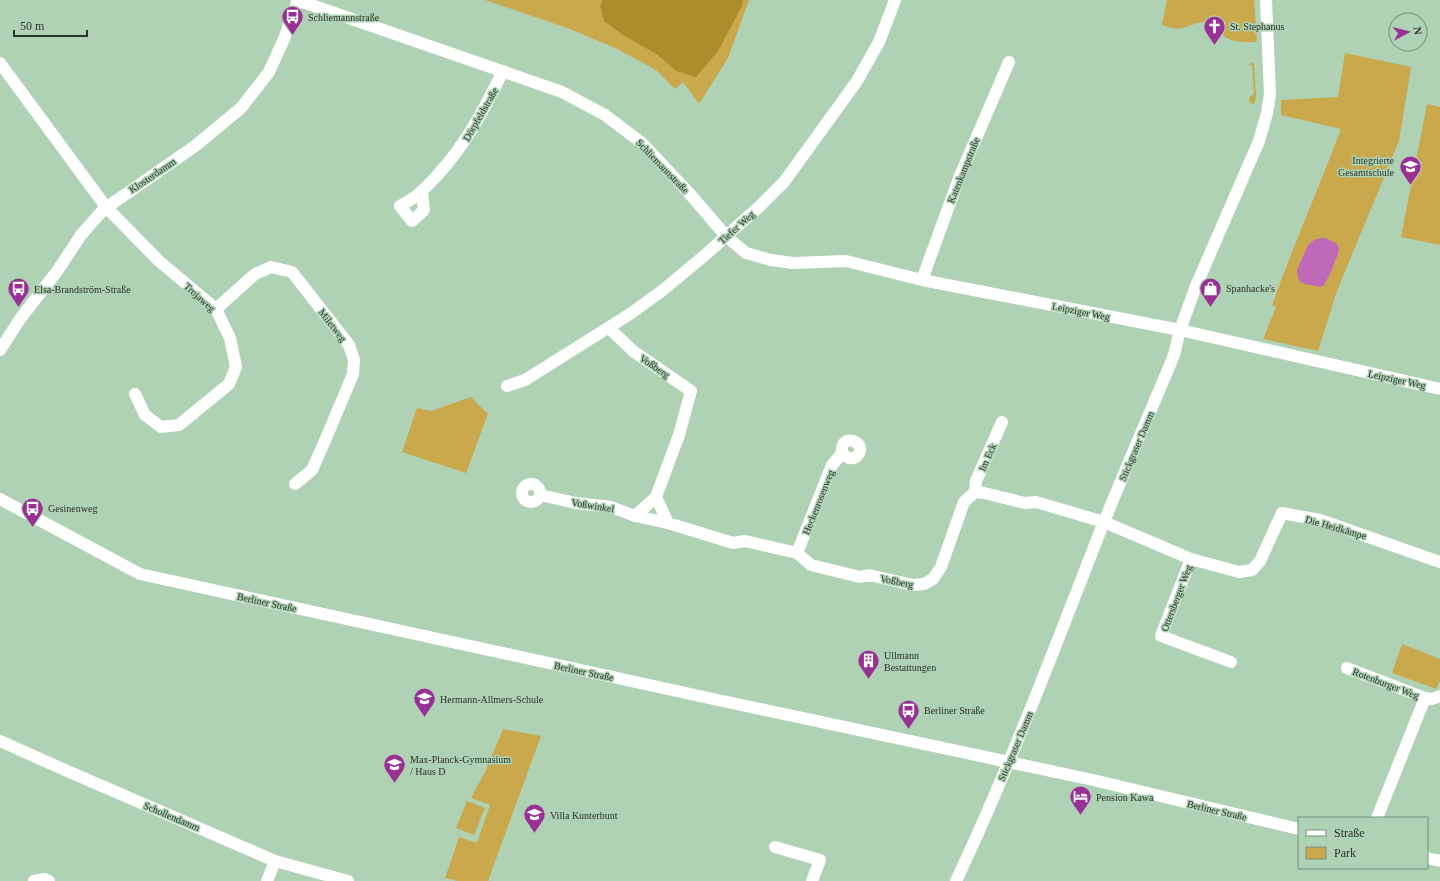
<svg xmlns="http://www.w3.org/2000/svg" width="1440" height="881" font-family="'Times New Roman',serif">
	<style>
		.green { fill: #caa94d }
		.forest { fill: #ad8c2c }
		.water { fill: #be6ab9 }
		.lines { fill: none; stroke-linecap: round; stroke-linejoin: round }
		.minor { stroke: #fff; stroke-width: 12 }
		.labels { text-anchor: middle; stroke-width: 3; stroke-linejoin: round; paint-order: stroke }
		.poi-label { font-size: 10px; fill: #273429; stroke: #afd1b4; text-anchor: start }
		.street-label { font-size: 10px; fill: #273429; stroke: #afd1b4 }
	</style>
	<rect width="100%" height="100%" fill="#afd1b4"/>
	<g class="green">
		<polygon points="485,0 749,0 728,58 699,104 683,82 675,89 656,70 617,49 570,29"/>
		<path d="M1167,0H1254L1257,40L1256,42C1246,42 1230,43 1223,35C1217,29 1216,23 1206,22C1197,22 1191,26 1182,28C1177,30 1169,27 1164,26L1162,24Z"/>
		<path d="M1345,53L1411,67L1399,141L1337,291L1318,351L1263,339L1276,307L1272,305C1293,246 1319,188 1341,129L1281,115V100L1338,97Z"/>
		<path d="M1254,63L1256,96L1254,105L1250,102C1248,97 1250,97 1254,94L1252,65H1249V64Z"/>
		<polygon points="1427,104 1440,107 1440,245 1401,237"/>
		<polygon points="471,397 488,414 466,473 402,452 417,408 431,411"/>
		<polygon points="1402,644 1440,659 1440,681 1436,689 1392,673"/>
		<polygon points="503,729 541,736 488,881 458,881 445,878 459,837 477,843 490,805 471,798 486,770"/>
		<polygon points="467,801 485,808 474,835 456,828"/>
	</g>
	<polygon class="forest" points="603,0 743,0 742,6 718,51 696,77 676,71 658,55 623,35 604,21 600,6"/>
	<polygon class="water" points="1320,238 1325,238 1336,243 1339,248 1338,254 1330,274 1324,285 1320,287 1301,283 1298,278 1297,270 1308,245 1314,240"/>
	<g class="lines">
		<g class="minor">
			<polyline points="297,0 562,92 605,115 642,143 689,193 726,236 746,253 771,260 793,263 846,261 922,280 1180,330 1440,389"/>
			<polyline points="0,63 106,207 159,261 216,309 230,338 236,367 229,384 179,425 161,427 145,415 135,394"/>
			<path d="M422,192L424,210L412,221L400,206C408,201 417,197 423,190C460,155 481,116 503,71"/>
			<polyline points="922,280 959,178 1009,62"/>
			<polyline points="216,309 255,274 271,267 292,272 349,345 354,360 353,374 327,436 312,470 295,484"/>
			<polyline points="609,328 633,351 691,391 679,435 656,497 668,523 733,543 745,541 797,553 811,565 860,577 869,575 913,585 924,584 933,579 941,567 964,502 975,492 984,493 1025,503 1036,502 1104,522 1191,559 1239,572 1252,570 1260,561 1282,513 1320,520 1440,562"/>
			<polyline points="0,350 20,319 58,270 81,235 103,210 195,146 241,108 269,72 284,39 298,0"/>
			<polyline points="507,386 525,380 630,314 663,290 704,256 760,206 784,182 857,81 879,42 895,0"/>
			<circle cx="531" cy="493" r="9"/>
			<polyline points="975,492 976,481 1002,422"/>
			<polyline points="540,495 576,503 611,507 635,516 668,523"/>
			<polyline points="0,499 140,574 718,700 1093,780 1299,829"/>
			<polyline points="635,516 656,497"/>
			<path d="M797,553L832,465L842,453C839,432 868,441 858,455C853,461 846,458 842,453"/>
			<polyline points="1191,559 1161,636 1231,662"/>
			<polyline points="1347,668 1425,698"/>
			<polyline points="0,741 65,770 275,861 348,881"/>
			<polyline points="1377,818 1425,698 1432,699 1440,696"/>
			<polyline points="775,847 820,860 812,881"/>
			<polyline points="1427,858 1440,861"/>
			<polyline points="34,881 45,879 49,881"/>
			<polyline points="267,881 275,861"/>
			<path d="M956,881C1009,769 1053,652 1098,537C1122,476 1149,416 1174,355L1180,330L1196,286L1259,141L1267,113L1270,94L1266,0"/>
		</g>
	</g>
	<defs>
		<symbol id="bus-pin" viewBox="-11 -11 22 30"><path d="M0 17L-7.5 6A9.5 9.5 0 1 1 7.5 6Z" fill="#993195" stroke="#afd1b4"/><path d="M-5-6H5V4H4V6H2V4H-2V6H-4V4H-5ZM-3.5-4V0h7V-4ZM-3.5 1.2v1.5H-2V1.2ZM2 1.2v1.5H3.5V1.2Z" fill="#fff"/></symbol>
		<symbol id="church-pin" viewBox="-11 -11 22 30"><path d="M0 17L-7.5 6A9.5 9.5 0 1 1 7.5 6Z" fill="#993195" stroke="#afd1b4"/><path d="M-1.2-6h2.4v3.5h3.3v2.4h-3.3V6h-2.4V-.1h-3.3v-2.4h3.3Z" fill="#fff"/></symbol>
		<symbol id="school-pin" viewBox="-11 -11 22 30"><path d="M0 17L-7.5 6A9.5 9.5 0 1 1 7.5 6Z" fill="#993195" stroke="#afd1b4"/><path d="M0-5L7-2L0 1L-7-2ZM-4 1L0 2.5L4 1V4Q0 6-4 4Z" fill="#fff"/></symbol>
		<symbol id="shop-pin" viewBox="-11 -11 22 30"><path d="M0 17L-7.5 6A9.5 9.5 0 1 1 7.5 6Z" fill="#993195" stroke="#afd1b4"/><path d="M-5-2.5h2.3a2.7 3.5 0 0 1 5.4 0H5L5.5 6h-11ZM-1.5-2.5h3a1.5 2.3 0 0 0-3 0Z" fill="#fff"/></symbol>
		<symbol id="building-pin" viewBox="-11 -11 22 30"><path d="M0 17L-7.5 6A9.5 9.5 0 1 1 7.5 6Z" fill="#993195" stroke="#afd1b4"/><path d="M-4-6H4V6H1V3H-1V6H-4ZM-2.5-4.3h1.7v1.8h-1.7ZM.8-4.3h1.7v1.8H.8ZM-2.5-1h1.7V.8h-1.7ZM.8-1h1.7V.8H.8Z" fill="#fff"/></symbol>
		<symbol id="hotel-pin" viewBox="-11 -11 22 30"><path d="M0 17L-7.5 6A9.5 9.5 0 1 1 7.5 6Z" fill="#993195" stroke="#afd1b4"/><path d="M-6-4.5h1.5V1H6V5H4.5V3h-9V5H-6ZM-4 0a1.8 1.8 0 1 1 3.6 0ZM.5 0V-2.5h3Q6-2.5 6 0Z" fill="#fff"/></symbol>
	</defs>
	<g fill-rule="evenodd">
		<use href="#bus-pin" x="280" y="4" width="25" height="34"/>
		<use href="#church-pin" x="1202" y="14" width="25" height="34"/>
		<use href="#school-pin" x="1398" y="154" width="25" height="34"/>
		<use href="#shop-pin" x="1198" y="276" width="25" height="34"/>
		<use href="#bus-pin" x="6" y="276" width="25" height="34"/>
		<use href="#bus-pin" x="20" y="496" width="25" height="34"/>
		<use href="#building-pin" x="856" y="648" width="25" height="34"/>
		<use href="#school-pin" x="412" y="686" width="25" height="34"/>
		<use href="#bus-pin" x="896" y="698" width="25" height="34"/>
		<use href="#school-pin" x="382" y="752" width="25" height="34"/>
		<use href="#hotel-pin" x="1068" y="784" width="25" height="34"/>
		<use href="#school-pin" x="522" y="802" width="25" height="34"/>
	</g>
	<g class="labels">
		<g class="poi-label">
			<text x="308" y="21">Schliemannstraße</text>
			<text x="1230" y="30">St. Stephanus</text>
			<text x="1394" y="164" text-anchor="end">Integrierte<tspan x="1394" dy="12">Gesamtschule</tspan></text>
			<text x="1226" y="292">Spanhacke's</text>
			<text x="34" y="293">Elsa-Brandström-Straße</text>
			<text x="48" y="512">Gesinenweg</text>
			<text x="884" y="659">Ullmann<tspan x="884" dy="12">Bestattungen</tspan></text>
			<text x="440" y="703">Hermann-Allmers-Schule</text>
			<text x="924" y="714">Berliner Straße</text>
			<text x="410" y="763">Max-Planck-Gymnasium<tspan x="410" dy="12">/ Haus D</tspan></text>
			<text x="1096" y="801">Pension Kawa</text>
			<text x="550" y="819">Villa Kunterbunt</text>
		</g>
		<g class="street-label">
			<text transform="translate(480 114) rotate(-60)" y="4">Dörpfeldstraße</text>
			<text transform="translate(663 166) rotate(46)" y="4">Schliemannstraße</text>
			<text transform="translate(963 170) rotate(-68)" y="4">Katenkampstraße</text>
			<text transform="translate(152 175) rotate(-34)" y="4">Klosterdamm</text>
			<text transform="translate(736 227) rotate(-42)" y="4">Tiefer Weg</text>
			<text transform="translate(200 297) rotate(42)" y="4">Trojaweg</text>
			<text transform="translate(1081 311) rotate(11)" y="4">Leipziger Weg</text>
			<text transform="translate(333 325) rotate(52)" y="4">Miletweg</text>
			<text transform="translate(655 366) rotate(34)" y="4">Voßberg</text>
			<text transform="translate(1397 379) rotate(12)" y="4">Leipziger Weg</text>
			<text transform="translate(1136 446) rotate(-67)" y="4">Stickgraser Damm</text>
			<text transform="translate(987 457) rotate(-66)" y="4">Im Eck</text>
			<text transform="translate(818 502) rotate(-68)" y="4">Heckenrosenweg</text>
			<text transform="translate(593 505) rotate(9)" y="4">Voßwinkel</text>
			<text transform="translate(1336 527) rotate(16)" y="4">Die Heidkämpe</text>
			<text transform="translate(897 581) rotate(11)" y="4">Voßberg</text>
			<text transform="translate(1176 598) rotate(-69)" y="4">Ottersberger Weg</text>
			<text transform="translate(267 602) rotate(12)" y="4">Berliner Straße</text>
			<text transform="translate(584 671) rotate(12)" y="4">Berliner Straße</text>
			<text transform="translate(1386 683) rotate(21)" y="4">Rotenburger Weg</text>
			<text transform="translate(1015 746) rotate(-67)" y="4">Stickgraser Damm</text>
			<text transform="translate(1217 810) rotate(13)" y="4">Berliner Straße</text>
			<text transform="translate(172 816) rotate(23)" y="4">Schollendamm</text>
		</g>
	</g>
	<rect x="1298" y="817" width="130" height="52" fill="#afd1b4" stroke="#79927c"/>
	<rect x="1306" y="830" width="20" height="6" fill="#ffffff" stroke="#79927c"/>
	<text x="1334" y="837" font-size="12" fill="#273429">Straße</text>
	<rect x="1306" y="847" width="20" height="12" fill="#caa94d" stroke="#79927c"/>
	<text x="1334" y="857" font-size="12" fill="#273429">Park</text>
	<g transform="translate(1408 32) rotate(83)"><circle r="19" fill="#afd1b4" stroke="#79927c"/>
	<path d="M0-3L7 15L0 10L-7 15Z" fill="#993195"/>
	<text y="-6" font-size="11" font-weight="bold" text-anchor="middle" fill="#273429">N</text>
	</g>
	<path d="M14 30v6h73v-6" fill="none" stroke="#273429" stroke-width="2"/>
	<text x="20" y="30" font-size="12" fill="#273429" stroke="#afd1b4" stroke-width="3" paint-order="stroke">50 m</text>
</svg>
